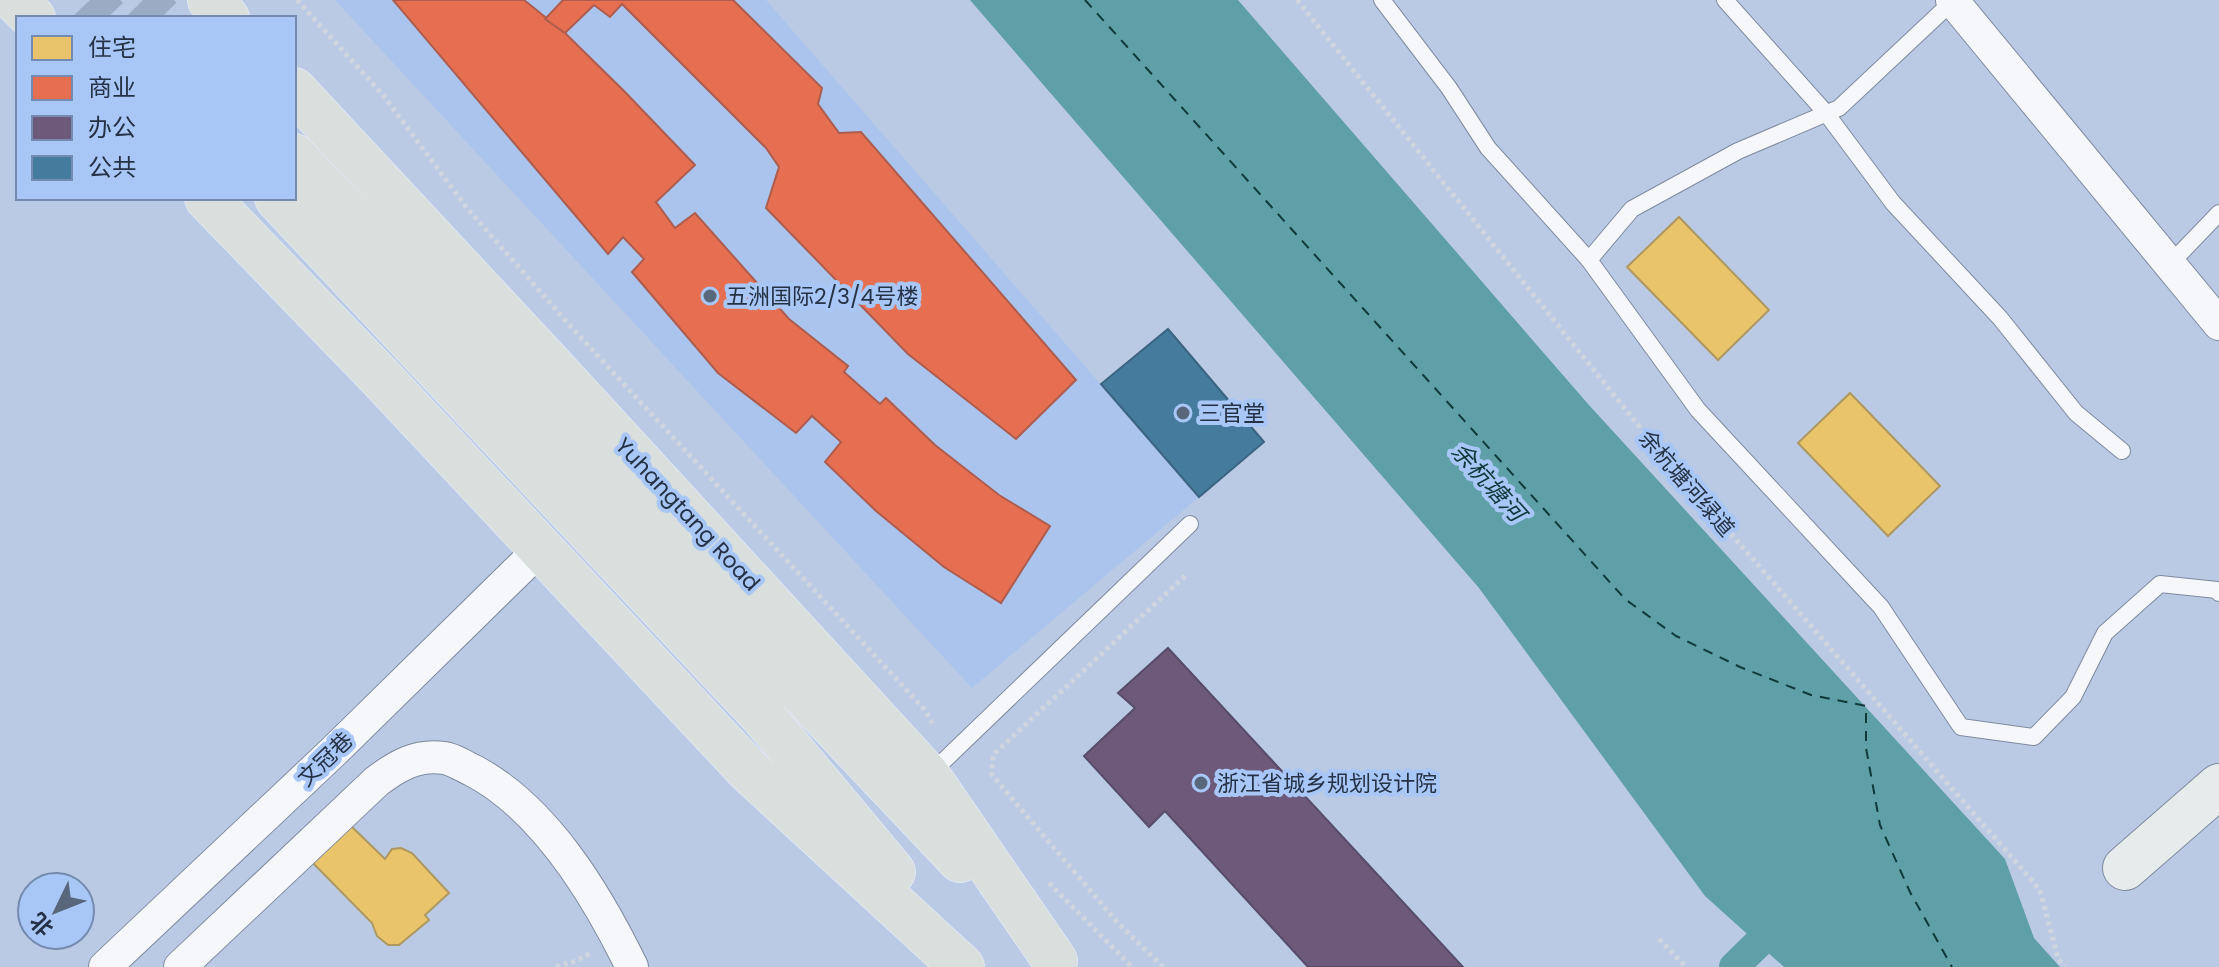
<svg xmlns="http://www.w3.org/2000/svg" width="2219" height="967" font-family="Poppins,'Noto Sans SC',sans-serif">
	<style>
		.built { fill: #aac4ed }
		.water { fill: #5e9fa8 }
		.homes { fill: #e9c46a; stroke: #ae985f; stroke-width: 2 }
		.shops { fill: #e76f51; stroke: #ad5c4d; stroke-width: 2 }
		.offices { fill: #6d597a; stroke: #574d6a; stroke-width: 2 }
		.public { fill: #457b9d; stroke: #3b6582; stroke-width: 2 }
		.lines { fill: none; stroke-linecap: round; stroke-linejoin: round }
		.canal { stroke: #5e9fa8; stroke-width: 30 }
		.ferry { stroke: #10393a; stroke-width: 2; stroke-dasharray: 10 8; stroke-linecap: butt }
		.primary-tunnel { stroke: #9cabc4; stroke-width: 44; stroke-dasharray: 44 22; stroke-linecap: butt }
		.lane-casing { stroke: #7e8a9e; stroke-width: 18 }
		.street-casing { stroke: #7e8a9e; stroke-width: 34 }
		.secondary-casing { stroke: #7e8a9e; stroke-width: 46 }
		.primary-casing { stroke: #e0e7f3; stroke-width: 46 }
		.path { stroke: #cfd5de; stroke-width: 5; stroke-dasharray: 4 4; stroke-linecap: butt }
		.lane { stroke: #f5f7fb; stroke-width: 16 }
		.street { stroke: #f5f7fb; stroke-width: 32 }
		.secondary { stroke: #e6ebec; stroke-width: 44 }
		.primary { stroke: #d8dfdc; stroke-width: 44 }
		.poi-dot { fill: #59677c; stroke: #a8c7f6; stroke-width: 3 }
		.labels { text-anchor: middle; stroke-width: 8; stroke-linejoin: round; paint-order: stroke }
		.poi-label { font-size: 22px; fill: #253144; stroke: #a8c7f6; text-anchor: start }
		.street-label { font-size: 22px; fill: #253144; stroke: #a8c7f6 }
		.water-label { font-size: 24px; font-style: italic; fill: #10393a; stroke: #a8c7f6 }
	</style>
	<rect width="100%" height="100%" fill="#bacae4"/>
	<polygon class="built" points="335,0 766,0 1199,497 972,688"/>
	<polygon class="water" points="970,0 1238,0 1588,404 2005,859 2034,938 2060,967 1784,967 1705,896 1479,588"/>
	<g class="homes">
		<polygon points="1679,217 1769,310 1718,360 1627,267"/>
		<polygon points="1850,393 1940,486 1888,536 1798,443"/>
		<polygon points="349,824 385,859 392,849 401,848 412,853 449,893 425,915 429,920 399,945 388,945 377,936 372,923 310,860"/>
	</g>
	<g class="shops">
		<polygon points="393,0 524,0 565,33 625,92 695,165 656,202 675,228 695,213 789,319 848,366 844,372 880,404 886,398 935,445 999,495 1050,526 1001,603 944,567 876,511 825,462 841,442 812,416 796,433 718,373 632,272 644,259 623,237 608,254"/>
		<polygon points="563,0 733,0 822,88 818,104 839,133 861,132 1076,380 1016,439 908,354 766,208 779,167 766,148 622,4 610,17 594,5 565,33 545,19"/>
	</g>
	<polygon class="offices" points="1168,648 1463,967 1308,967 1165,811 1149,827 1084,756 1135,708 1118,693"/>
	<polygon class="public" points="1168,329 1264,442 1199,497 1101,384"/>
	<g class="lines">
		<polyline class="canal" points="1734,967 1787,915"/>
		<polyline class="ferry" points="1085,0 1625,599 1676,636 1740,667 1811,695 1866,706 1866,748 1880,825 1910,892 1952,967"/>
		<g class="primary-tunnel">
			<polyline points="90,0 107,18"/>
			<polyline points="143,0 161,18"/>
		</g>
		<defs>
			<g id="lane">
				<polyline points="1382,0 1449,88 1488,148 1589,260 1698,410 1881,607 1961,727 2034,737 2073,697 2105,633 2160,584 2217,590 2219,593"/>
				<polyline points="1725,0 1826,113 1893,203 2000,318 2076,413 2122,451"/>
				<polyline points="1589,260 1632,209 1738,151 1839,108 1953,1"/>
				<polyline points="2170,264 2219,213"/>
				<polyline points="929,775 1190,524"/>
			</g>
			<g id="street">
				<polyline points="1952,0 2219,324"/>
				<polyline points="105,967 333,752 541,548"/>
				<path d="M180,967L377,781C397,766 417,754 444,758C453,759 463,766 472,770C545,808 597,895 632,967"/>
			</g>
			<polyline id="secondary" points="2125,868 2219,786"/>
			<g id="primary">
				<polyline points="15,0 33,18"/>
				<polyline points="210,0 227,18"/>
				<polyline points="294,90 555,370 928,776 1055,961"/>
				<polyline points="294,156 960,860"/>
				<polyline points="207,198 381,378 748,770 962,967"/>
				<polyline points="277,198 762,715 893,872"/>
			</g>
		</defs>
		<use href="#lane" class="lane-casing"/>
		<use href="#street" class="street-casing"/>
		<use href="#secondary" class="secondary-casing"/>
		<use href="#primary" class="primary-casing"/>
		<g class="path">
			<polyline points="297,0 383,95 467,208 572,328 924,709 934,726"/>
			<polyline points="1297,0 1654,445 2040,890 2058,959 2065,967"/>
			<polyline points="1049,883 1132,967"/>
			<polyline points="1659,939 1686,967"/>
			<polyline points="556,967 576,961 593,952"/>
			<polyline points="1163,967 1117,922 992,775 993,755 1186,575"/>
		</g>
		<use href="#lane" class="lane"/>
		<use href="#street" class="street"/>
		<use href="#secondary" class="secondary"/>
		<use href="#primary" class="primary"/>
	</g>
	<g class="poi-dot">
		<circle cx="710" cy="296" r="8"/>
		<circle cx="1183" cy="413" r="8"/>
		<circle cx="1201" cy="783" r="8"/>
	</g>
	<g class="labels">
		<g class="poi-label">
			<text x="726" y="304">五洲国际2/3/4号楼</text>
			<text x="1199" y="421">三官堂</text>
			<text x="1217" y="791">浙江省城乡规划设计院</text>
		</g>
		<g class="street-label">
			<text transform="translate(1687 483) rotate(49)" y="8">余杭塘河绿道</text>
			<text transform="translate(688 514) rotate(47)" y="8">Yuhangtang Road</text>
			<text transform="translate(325 759) rotate(-44)" y="8">文冠巷</text>
		</g>
		<g class="water-label">
			<text transform="translate(1488 482) rotate(48)" y="8">余杭塘河</text>
		</g>
	</g>
	<rect x="16" y="16" width="280" height="184" fill="#a8c7f6" stroke="#748baf" stroke-width="2"/>
	<rect x="32" y="36" width="40" height="24" fill="#e9c46a" stroke="#748baf" stroke-width="2"/>
	<text x="88" y="56" font-size="24" fill="#253144">住宅</text>
	<rect x="32" y="76" width="40" height="24" fill="#e76f51" stroke="#748baf" stroke-width="2"/>
	<text x="88" y="96" font-size="24" fill="#253144">商业</text>
	<rect x="32" y="116" width="40" height="24" fill="#6d597a" stroke="#748baf" stroke-width="2"/>
	<text x="88" y="136" font-size="24" fill="#253144">办公</text>
	<rect x="32" y="156" width="40" height="24" fill="#457b9d" stroke="#748baf" stroke-width="2"/>
	<text x="88" y="176" font-size="24" fill="#253144">公共</text>
	<g transform="translate(56 911) rotate(227)"><circle r="38" fill="#a8c7f6" stroke="#748baf" stroke-width="2"/>
	<path d="M0-6L14 30L0 20L-14 30Z" fill="#59677c"/>
	<text y="-12" font-size="22" font-weight="bold" text-anchor="middle" fill="#253144">北</text>
	</g>
</svg>
